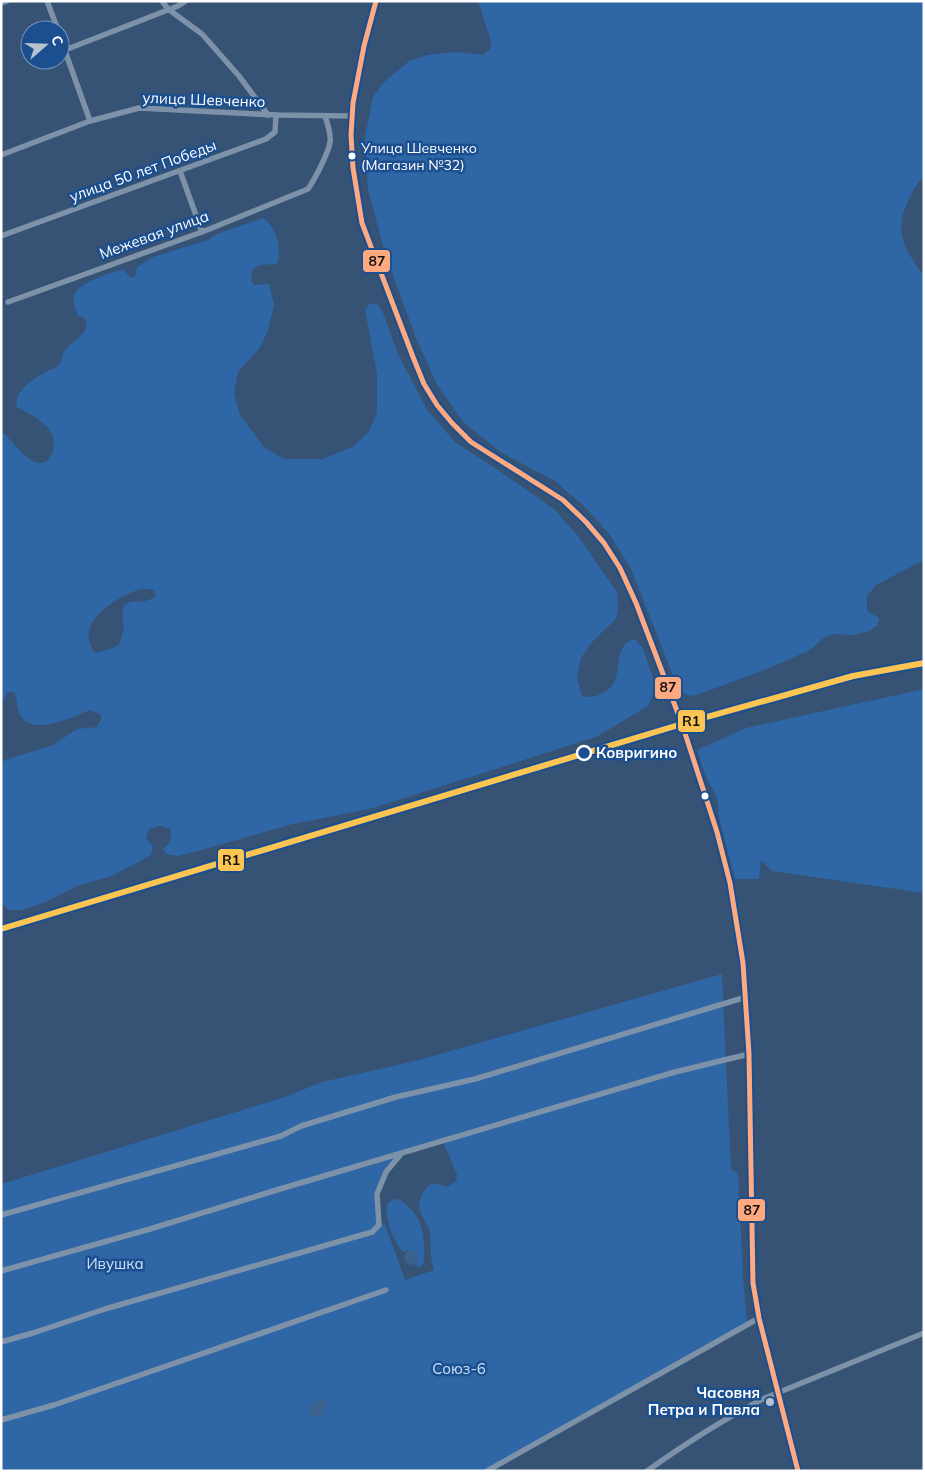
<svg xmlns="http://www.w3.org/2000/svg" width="925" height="1472" font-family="Mulish,sans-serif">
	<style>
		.green { fill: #2f66a5; fill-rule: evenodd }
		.water { fill: #3b618d }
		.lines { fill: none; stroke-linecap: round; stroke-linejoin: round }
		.minor { stroke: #7d92a8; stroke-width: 5.5 }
		.bus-1-casing { stroke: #1b4f8f; stroke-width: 9 }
		.bus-1 { stroke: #ffa980; stroke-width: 5 }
		.rail-1-casing { stroke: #1b4f8f; stroke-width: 10 }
		.rail-1 { stroke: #fcc553; stroke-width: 6 }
		.bus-dot { fill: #fff; stroke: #1b4f8f; stroke-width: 2 }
		.stop-dot { fill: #1b4f8f; stroke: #fff; stroke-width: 2.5 }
		.poi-dot { fill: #b9c2ce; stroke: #1b4f8f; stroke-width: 2 }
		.labels { text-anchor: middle; stroke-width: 5; stroke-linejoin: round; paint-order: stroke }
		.bus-label { font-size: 14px; fill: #fff; stroke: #1b4f8f; text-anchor: start }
		.street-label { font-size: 15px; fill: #fff; stroke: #1b4f8f }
		.stop-label { font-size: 15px; font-weight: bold; fill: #fff; stroke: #1b4f8f; text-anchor: start }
		.park-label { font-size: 15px; fill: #cfe3fa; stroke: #1b4f8f }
		.poi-label { font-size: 15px; font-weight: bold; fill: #fff; stroke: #1b4f8f; text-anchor: end }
		.line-badge { stroke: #1b4f8f; stroke-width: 2 }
		.pale-badge-label { font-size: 14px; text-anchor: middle; font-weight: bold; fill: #111 }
	</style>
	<rect width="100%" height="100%" fill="#365274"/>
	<g class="green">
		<path d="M478,1H924V177C917,183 913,191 909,199C892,233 906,249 924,277V560L876,585L867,596V611L879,618L878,625L867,632L852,635L834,634L822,639L810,650L767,669L694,696L687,695L679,691L631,569L610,535L586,508L555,481L502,453L464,423L437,385L416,338L386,256L368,190L365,136L373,97L384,82L409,61L427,55L456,52L483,55L490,49L491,41Z"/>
		<path d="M263,218C278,229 279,243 279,260L276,264L259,265L252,271L251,280L254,285L269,284L274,304L268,331L259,349L238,372L234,394L240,415L264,447L284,459H323L352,447L368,433L377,413V374L365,310L369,304L377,303L382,310L398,354L427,410L455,442L495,468L554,509L578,536L617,592L618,607L616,619L593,641L581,658L577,678L582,696C590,698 593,697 601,694C629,683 608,645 635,639L643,648L656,687L648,706L596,737L373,808L289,825L198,851L178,856L166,854L163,849L170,842L171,829L160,826L149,829L146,839L153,846L151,855L112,876L77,886L46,902L22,910H9L1,903V763L5,760L53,745L77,729L97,727L101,719L100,714L90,710C72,717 33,737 20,715C16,708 18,699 14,692H8L1,705V433L5,434C12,442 25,457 33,461C52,470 58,445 51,432C46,423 27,412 17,407C13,393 32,379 44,373C47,370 54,369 58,366C61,363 62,356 64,352C71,340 92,334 85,318L78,316C75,309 72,300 75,293C80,283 114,270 124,270L131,278L135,276L137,267L153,257L208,240L217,234ZM141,589H151L155,592V597C142,605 137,598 124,605L122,616L124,627L120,643L113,648L95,653C72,622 117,597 141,589Z"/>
		<path d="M924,689V893L772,871L761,860L759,879H735L718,814C719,798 716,797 710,784C704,773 701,761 697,750L746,728Z"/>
		<path d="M722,974L731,1170L738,1173L743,1277L747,1321L741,1329L487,1471H1V1184L285,1097L322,1082L415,1061ZM443,1141L457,1175L456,1181L447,1187C443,1186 436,1183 432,1184C425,1185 419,1200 419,1207C420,1215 428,1223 430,1232C432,1245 429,1255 434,1270L405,1280L385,1224L380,1225L377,1194L386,1172L402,1153Z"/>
		<path d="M399,1199C423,1215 425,1234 424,1261L422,1266L419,1267L415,1264L418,1261L408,1250L404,1252C395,1246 382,1214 388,1203C391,1200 395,1199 399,1199Z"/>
	</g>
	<g class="water">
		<circle cx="411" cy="1258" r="7"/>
		<polygon points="324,1399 327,1406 324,1408 326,1413 312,1417 308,1406"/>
	</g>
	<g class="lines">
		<g class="minor">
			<polyline points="47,1 58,30"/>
			<polyline points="162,1 168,9 202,34 239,76 268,115"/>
			<polyline points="376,1 364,46 353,103 351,135 353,168 362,223 413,357 424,384 437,405 452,423 471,442 563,500 586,522 604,543 620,568 636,603 682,724 717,832 730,883 743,963 749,1054 753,1283 759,1318 798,1471"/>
			<polyline points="1,3 7,1"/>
			<polyline points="60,37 90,121"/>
			<polyline points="65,50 178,6 186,1"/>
			<polyline points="1,155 90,121 139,108 276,115 353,116"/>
			<polyline points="180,171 202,232"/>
			<polyline points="1,236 266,139 275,132 276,115"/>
			<path d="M8,302L202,232L308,189C313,182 316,176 320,168C331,144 334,142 325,116"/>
			<polyline points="1,1215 281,1136 301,1126 396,1097 475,1079 746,997"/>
			<polyline points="1,1271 150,1229 280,1189 675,1072 749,1054"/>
			<polyline points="1,1342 33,1333 105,1309 372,1232 379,1225 377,1194 386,1172 401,1154"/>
			<polyline points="1,1420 54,1405 386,1290"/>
			<polyline points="487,1471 759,1318"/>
			<path d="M647,1471C685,1444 724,1419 765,1398L924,1333"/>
		</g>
		<defs>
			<polyline id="bus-1" points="376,1 364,46 353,103 351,135 353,168 362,223 413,357 424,384 437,405 452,423 471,442 563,500 586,522 604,543 620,568 636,603 682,724 717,832 730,883 743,963 749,1054 753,1283 759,1318 798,1471"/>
		</defs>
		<use href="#bus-1" class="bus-1-casing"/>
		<use href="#bus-1" class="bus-1"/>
		<defs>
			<polyline id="rail-1" points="1,929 682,724 853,676 924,663"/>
		</defs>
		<use href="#rail-1" class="rail-1-casing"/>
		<use href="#rail-1" class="rail-1"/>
	</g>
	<g class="bus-dot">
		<circle cx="352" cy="156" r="4.5"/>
		<circle cx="705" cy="796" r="4.5"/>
	</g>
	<circle class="stop-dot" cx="584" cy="753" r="7"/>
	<circle class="poi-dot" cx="770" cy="1402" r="5"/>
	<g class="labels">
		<g class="bus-label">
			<text x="361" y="153">Улица Шевченко<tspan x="361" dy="17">(Магазин №32)</tspan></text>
		</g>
		<g class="street-label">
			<text transform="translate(204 100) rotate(2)" y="5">улица Шевченко</text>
			<text transform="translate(143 171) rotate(-20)" y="5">улица 50 лет Победы</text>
			<text transform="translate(154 235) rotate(-20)" y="5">Межевая улица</text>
		</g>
		<g class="stop-label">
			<text x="596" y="758">Ковригино</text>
		</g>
		<g class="park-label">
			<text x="115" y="1269">Ивушка</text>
			<text x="459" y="1374">Союз-6</text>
		</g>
		<g class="poi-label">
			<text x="760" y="1398">Часовня<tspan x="760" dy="17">Петра и Павла</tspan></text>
		</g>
	</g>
	<g class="line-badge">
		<rect x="362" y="249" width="29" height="24" rx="5" fill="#ffa980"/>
		<rect x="654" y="676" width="28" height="24" rx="5" fill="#ffa980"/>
		<rect x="677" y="709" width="29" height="24" rx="5" fill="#fcc553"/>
		<rect x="217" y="848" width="28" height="24" rx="5" fill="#fcc553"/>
		<rect x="737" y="1198" width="29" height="24" rx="5" fill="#ffa980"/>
	</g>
	<g class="pale-badge-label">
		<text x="377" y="266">87</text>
		<text x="668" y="692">87</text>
		<text x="691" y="726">R1</text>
		<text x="231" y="865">R1</text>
		<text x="752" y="1215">87</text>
	</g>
	<rect width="925" height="1472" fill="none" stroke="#ffffff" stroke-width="5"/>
	<g transform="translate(45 45) rotate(70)"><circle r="24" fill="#1b4f8f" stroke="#7695bc"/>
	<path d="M0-4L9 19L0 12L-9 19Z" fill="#b9c2ce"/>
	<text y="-8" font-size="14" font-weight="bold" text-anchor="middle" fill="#ffffff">С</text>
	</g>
</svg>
